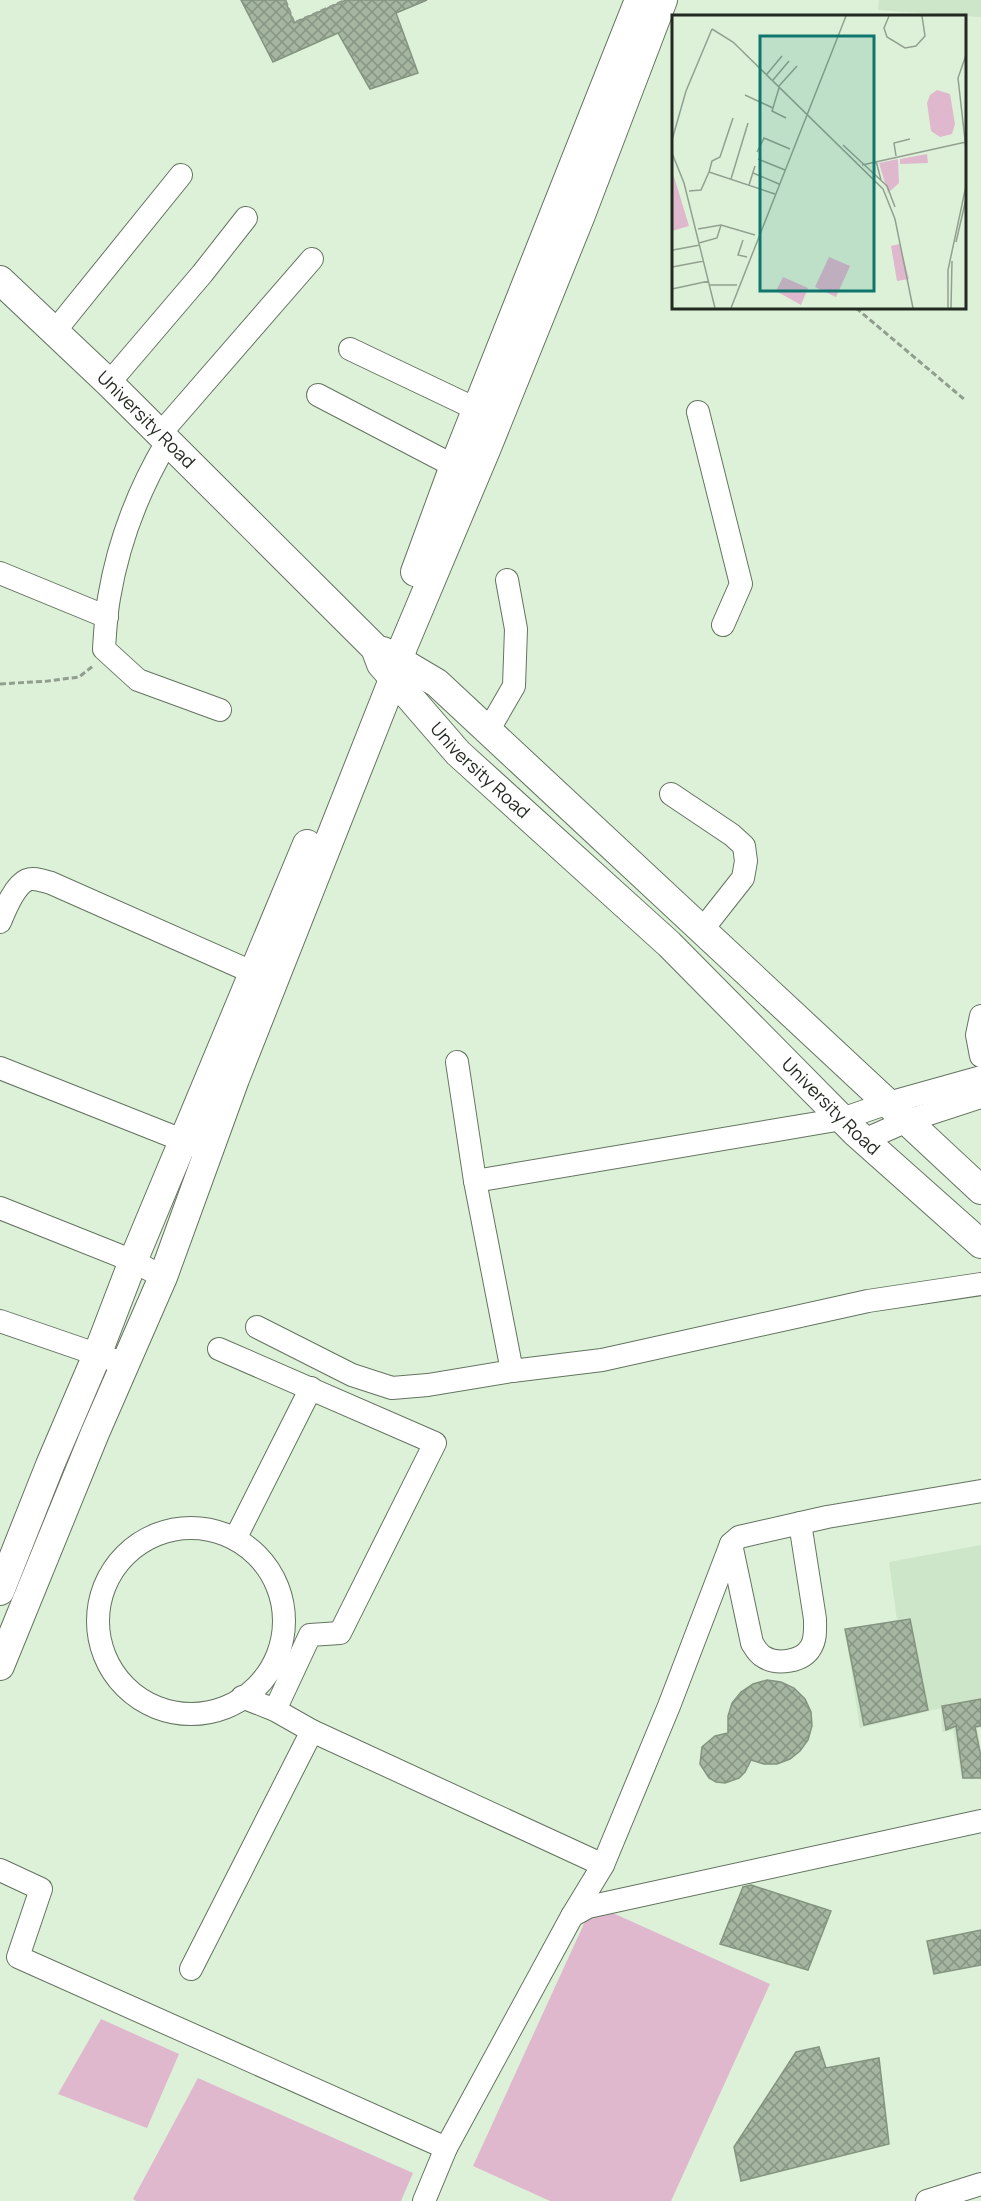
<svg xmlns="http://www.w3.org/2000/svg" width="981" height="2201" font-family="Manrope,sans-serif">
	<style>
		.built { fill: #cde5c8 }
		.grass { fill: #dfb8cd }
		.building { fill: url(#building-cross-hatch); stroke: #83947f; stroke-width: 1.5 }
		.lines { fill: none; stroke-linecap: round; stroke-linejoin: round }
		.minor-casing { stroke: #63745f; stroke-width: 24 }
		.major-casing { stroke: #63745f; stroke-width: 30 }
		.path { stroke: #909f8d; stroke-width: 3; stroke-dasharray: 6 3; stroke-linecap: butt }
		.minor { stroke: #fff; stroke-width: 22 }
		.major { stroke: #fff; stroke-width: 28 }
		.labels { text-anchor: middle; stroke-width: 6; stroke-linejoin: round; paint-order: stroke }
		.street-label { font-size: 18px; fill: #222920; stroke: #ddf1d9 }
		.inset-road { fill: none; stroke: #92a18f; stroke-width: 1.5 }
		.view { fill: #0f766e; fill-opacity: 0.15; stroke: #0f766e; stroke-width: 3 }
		.inset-edge { fill: none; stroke: #222920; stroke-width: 3 }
	</style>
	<defs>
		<pattern id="building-cross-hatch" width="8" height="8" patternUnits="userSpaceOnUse" patternTransform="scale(1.5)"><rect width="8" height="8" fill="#a4b6a0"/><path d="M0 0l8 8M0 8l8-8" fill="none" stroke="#859482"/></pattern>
	</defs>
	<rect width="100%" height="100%" fill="#ddf1d9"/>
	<g class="built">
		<polygon points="879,0 981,0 981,17 878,10"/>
		<polygon points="981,1545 981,1727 977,1728 981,1752 981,1778 962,1779 953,1730 942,1732 941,1708 860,1728 845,1629 897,1620 889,1562"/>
	</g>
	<g class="grass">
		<polygon points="593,1904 770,1984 671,2201 550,2201 473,2166"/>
		<polygon points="101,2019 179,2054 147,2128 58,2094"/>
		<polygon points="198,2078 413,2173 401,2201 136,2201 133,2199"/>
	</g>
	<g class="building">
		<polygon points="241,0 285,0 294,23 346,0 427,0 396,13 418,73 370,89 338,33 273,62"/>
		<polygon points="910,1619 928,1710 864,1725 845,1629"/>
		<polygon points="767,1680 781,1682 794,1688 805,1699 811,1712 812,1726 808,1740 800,1751 790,1759 777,1764 764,1764 751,1760 745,1772 739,1778 725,1783 716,1782 709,1778 700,1764 702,1747 715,1736 728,1733 728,1716 732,1703 741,1692 753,1684"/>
		<polygon points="981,1699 981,1726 975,1727 981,1757 981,1778 963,1778 956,1726 946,1730 942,1706"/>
		<polygon points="751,1885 831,1911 808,1970 720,1944 743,1887"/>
		<polygon points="981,1930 981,1965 934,1974 927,1941"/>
		<polygon points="819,2047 826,2068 879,2058 889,2144 741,2181 734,2147 796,2052"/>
	</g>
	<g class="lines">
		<defs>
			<g id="minor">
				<polyline points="55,331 181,175"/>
				<polyline points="350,349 476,409"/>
				<polyline points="109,383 202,274 246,218"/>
				<polyline points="318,395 454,466"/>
				<polyline points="698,412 741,584 723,625"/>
				<polyline points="160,434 312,259"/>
				<path d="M167,442C139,489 118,544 109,598C106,615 105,632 104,649L138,680L220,710"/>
				<polyline points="0,573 107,617"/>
				<polyline points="488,731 514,686 516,629 507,580"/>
				<polyline points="671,794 732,835 744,846 746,861 743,878 702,930"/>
				<path d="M0,922C5,910 14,886 27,880C34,877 43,881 51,883L254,973"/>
				<polyline points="981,1016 977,1035 981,1056"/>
				<polyline points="0,1068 197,1146"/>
				<polyline points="864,1140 907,1121 981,1097"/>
				<polyline points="475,1181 842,1119 888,1103 981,1077"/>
				<polyline points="0,1208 133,1261 163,1277"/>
				<polyline points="0,1321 125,1364"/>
				<polyline points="257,1327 352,1375 392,1388 428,1385 512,1371 475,1181 457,1062"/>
				<polyline points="219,1349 435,1443 340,1633 310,1635 275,1710"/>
				<polyline points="512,1371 602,1360 868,1301 981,1284"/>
				<circle cx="191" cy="1621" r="93"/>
				<polyline points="235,1539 311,1388"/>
				<path d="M731,1544L752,1643C755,1648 758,1654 764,1657C777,1665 803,1662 811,1647C816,1639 815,1629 815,1619L800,1523"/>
				<polyline points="312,1731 603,1865"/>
				<polyline points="0,1870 41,1889 18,1957 446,2148"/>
				<polyline points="572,1916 603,1865 669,1706 731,1544 739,1537 827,1517 981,1491"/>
				<polyline points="191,1969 312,1731 275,1710 242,1697"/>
				<polyline points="424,2201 446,2148 572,1916 588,1907 981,1821"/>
				<polyline points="927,2201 981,2184"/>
			</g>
			<g id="major">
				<path id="s1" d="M0,280L109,383L375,648L381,664L458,753L669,944L855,1132L981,1244"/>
				<polyline points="415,572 454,466 639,0"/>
				<polyline points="383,651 437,683 981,1190"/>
				<polyline points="0,1591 50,1465 97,1355 133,1261 307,844"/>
				<polyline points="0,1666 95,1433 163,1277 235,1079 394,677 403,647 486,450 581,215 663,0"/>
			</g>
		</defs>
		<use href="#minor" class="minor-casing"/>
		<use href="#major" class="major-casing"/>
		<g class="path">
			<polyline points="285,0 294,23 346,0"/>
			<polyline points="856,308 965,400"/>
			<polyline points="0,684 48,681 79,677 93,666"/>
		</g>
		<use href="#minor" class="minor"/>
		<use href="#major" class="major"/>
	</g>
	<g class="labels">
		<g class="street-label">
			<text dy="6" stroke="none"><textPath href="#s1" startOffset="202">University Road</textPath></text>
			<text dy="6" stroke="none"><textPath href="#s1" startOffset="688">University Road</textPath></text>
			<text dy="6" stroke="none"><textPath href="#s1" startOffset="1174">University Road</textPath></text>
		</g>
	</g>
	<g transform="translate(672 15)">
		<rect width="294" height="294" fill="#ddf1d9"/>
		<path d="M265,75L278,79L283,109L280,119L268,122L259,116L255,88L258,80ZM255,139L256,148L228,149V144ZM226,144L227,168L216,178L207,148ZM157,242L178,251L164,282L143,272ZM111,262L136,273L129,290L104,276Z" fill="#dfb8cd"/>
		<path d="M0,155L17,211L0,216Z" fill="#dfb8cd"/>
		<path d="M228,229L237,264L225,266L219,231Z" fill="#dfb8cd"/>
		<path class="inset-road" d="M217,1L212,13L215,22L233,33L244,31L253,21L250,1M40,14L61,27L211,174L223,204L241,293M294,40L286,63L294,134M95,59L110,41M101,65L117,46M107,71L125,51M107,73L100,96L114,103M73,80L101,93M61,103L48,142L40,146L37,157L103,179M0,125L14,76L40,14M171,130L215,171L223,192M85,137L92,123L118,134M0,138L12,168L43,293M224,141L222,128L238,124M86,144L113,155M204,146L209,165M190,150L294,127M81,158L107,169M59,164L76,108M77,170L83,151M17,176L29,175L37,157M26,214L49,210L83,220M71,225L66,240L75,242M284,227L294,184M27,228L45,223L49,210M1,235L28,230M0,252L32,246M38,270H65M0,274L37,266M59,293L174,1M276,293V255L294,171M279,293L280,246"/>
		<path class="view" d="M88,21H202V276H88Z"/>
		<rect width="294" height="294" class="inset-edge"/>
	</g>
</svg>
